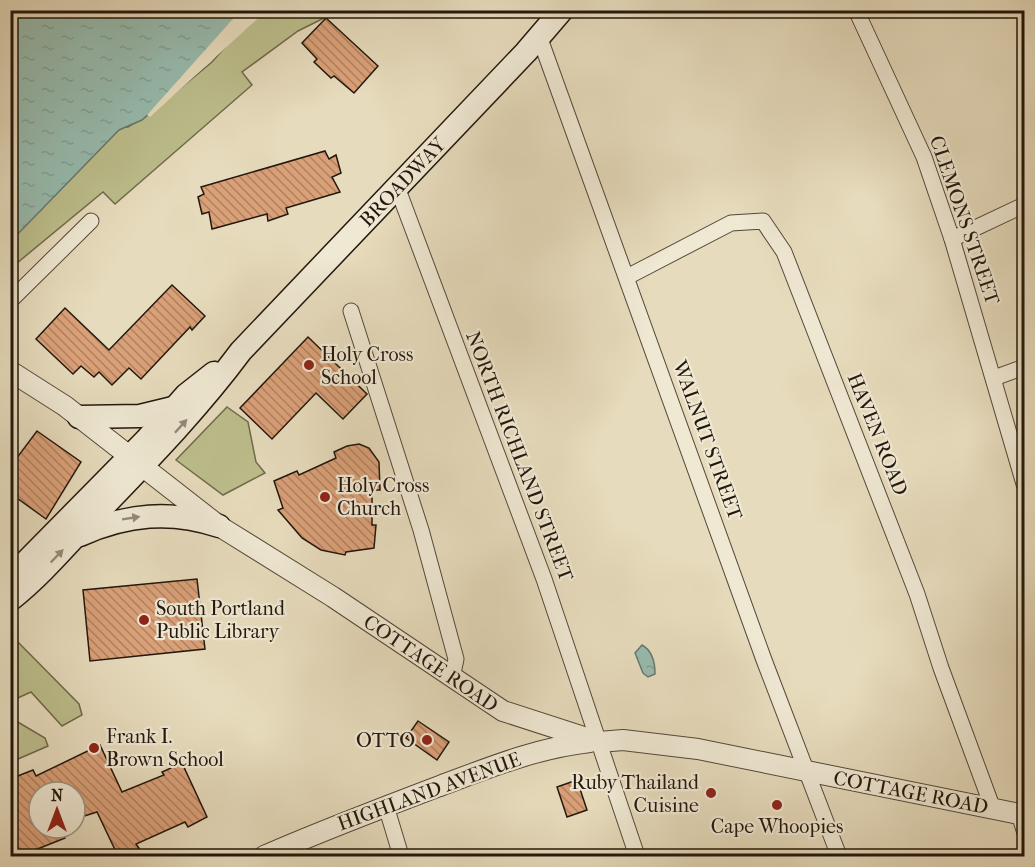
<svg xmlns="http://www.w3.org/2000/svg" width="1035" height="867" font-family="'IM FELL French Canon',serif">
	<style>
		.green { fill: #bcbe8c; stroke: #706a4c; stroke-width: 1.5 }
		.water { fill: url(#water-ripples); stroke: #69796e; stroke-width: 1.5 }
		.pier { fill: #e6dbbc }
		.building { fill: url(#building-back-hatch); stroke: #23170d; stroke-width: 1.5 }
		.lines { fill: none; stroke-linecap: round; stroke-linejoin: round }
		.minor-casing { stroke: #544839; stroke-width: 17 }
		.tertiary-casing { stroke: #544839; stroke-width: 22 }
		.secondary-casing { stroke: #23170d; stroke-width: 25 }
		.minor { stroke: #efe8d3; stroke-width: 15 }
		.tertiary { stroke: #efe8d3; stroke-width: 20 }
		.secondary { stroke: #efe8d3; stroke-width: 22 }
		.oneway { fill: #938a7a }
		.poi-dot { fill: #8f2418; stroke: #efe8d3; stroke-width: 2 }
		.labels { text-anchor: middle; stroke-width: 4.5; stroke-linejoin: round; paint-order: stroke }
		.street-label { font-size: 20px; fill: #23170d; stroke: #efe8d3 }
		.poi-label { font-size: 20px; fill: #23170d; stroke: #efe8d3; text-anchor: start }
	</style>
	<defs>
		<pattern id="water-ripples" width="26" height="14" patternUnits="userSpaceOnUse" patternTransform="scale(1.5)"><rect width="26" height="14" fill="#97bbae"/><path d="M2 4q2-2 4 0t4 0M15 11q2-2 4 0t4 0" fill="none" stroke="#82a094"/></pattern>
		<pattern id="building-back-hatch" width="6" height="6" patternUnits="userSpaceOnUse" patternTransform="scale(1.5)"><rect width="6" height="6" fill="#daa078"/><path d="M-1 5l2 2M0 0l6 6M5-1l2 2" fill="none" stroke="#b08161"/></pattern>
	</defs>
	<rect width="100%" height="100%" fill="#e6dbbc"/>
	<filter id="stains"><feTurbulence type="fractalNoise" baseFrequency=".00333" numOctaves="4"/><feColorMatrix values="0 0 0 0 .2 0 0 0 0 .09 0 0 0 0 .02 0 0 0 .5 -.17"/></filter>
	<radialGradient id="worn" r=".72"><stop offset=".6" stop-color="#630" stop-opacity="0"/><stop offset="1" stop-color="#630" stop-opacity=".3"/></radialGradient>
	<g class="green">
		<polygon points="257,11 338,11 298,31 242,72 252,85 115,204 103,192 11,268 11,239 114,127 128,127 152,112 212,62"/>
		<polygon points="227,407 248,422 256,462 265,473 223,495 176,460"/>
		<polygon points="13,637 79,704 82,715 62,726 31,692 11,701 10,640"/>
		<polygon points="11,718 45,738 48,746 11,762"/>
	</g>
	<g class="water">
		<polygon points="11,11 264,11 142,120 119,130 11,241"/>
		<path d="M642,645C653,651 655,663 655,674L648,677L643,673L635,653Z"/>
	</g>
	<polygon class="pier" points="267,10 150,117 147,115 240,11"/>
	<g class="building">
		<polygon points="326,18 378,66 354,93 334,76 331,78 314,62 317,59 302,43"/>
		<polygon points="325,151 329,159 336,155 341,173 332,177 340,192 286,208 288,214 268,221 267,214 212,229 209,212 202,214 198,197 204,194 201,187"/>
		<polygon points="172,285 205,316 192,330 190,327 141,379 129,368 112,385 99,372 94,377 81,366 73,374 36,339 65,308 109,350"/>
		<polygon points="308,337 367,394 343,419 316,393 272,439 240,408"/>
		<polygon points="37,431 81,462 46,519 10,493 10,467"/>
		<polygon points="359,444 369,448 379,462 380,490 372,490 372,525 376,525 374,548 346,552 345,555 321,550 302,538 278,510 283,508 274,481 297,471 299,475 336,458 334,452 347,446"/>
		<polygon points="197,579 205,649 90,661 83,590"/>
		<polygon points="418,721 449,742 437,760 406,738"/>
		<polygon points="100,745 122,792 164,775 162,772 182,763 207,817 188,827 185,822 136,844 141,851 128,856 118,856 97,812 75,819 75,792 39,792 39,828 60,828 65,838 20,856 10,856 10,779 33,770 36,776"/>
		<polygon points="577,780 587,810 567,817 557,787"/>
	</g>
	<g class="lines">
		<defs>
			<g id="minor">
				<polyline points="856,10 924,157 952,239 1024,484"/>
				<polyline points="539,36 764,660 839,856"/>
				<polyline points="397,187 544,579 637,856"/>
				<polyline points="952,239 1024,205"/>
				<polyline points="627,277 731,223 763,221 784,252 917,594 941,668 993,809"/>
				<polyline points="10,301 91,221"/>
				<polyline points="351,311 421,530 456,659 452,678"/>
				<polyline points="994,378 1024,367"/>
				<polyline points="386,806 401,856"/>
				<polyline points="1019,814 1024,830"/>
			</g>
			<g id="tertiary">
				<polyline points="10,371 65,406 219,526 333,597 503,711 599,742 623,740 698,749 1024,815"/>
				<path d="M264,856C321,831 379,809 437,787C488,768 536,748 590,742"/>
			</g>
			<g id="secondary">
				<polyline points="79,417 140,416 173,408"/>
				<path d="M80,535C127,514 171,510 219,526"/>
				<polyline points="10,578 146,440 186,395 214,373"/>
				<path id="s1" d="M10,600C43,574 69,542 98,512C148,460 198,409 241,351L526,52L562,10"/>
			</g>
		</defs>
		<use href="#minor" class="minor-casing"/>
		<use href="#tertiary" class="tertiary-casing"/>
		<use href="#secondary" class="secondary-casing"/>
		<use href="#minor" class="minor"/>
		<use href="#tertiary" class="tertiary"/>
		<use href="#secondary" class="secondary"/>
	</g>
	<defs><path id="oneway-solid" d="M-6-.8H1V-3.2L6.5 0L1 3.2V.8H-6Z" transform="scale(1.5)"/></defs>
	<g class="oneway">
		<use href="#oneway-solid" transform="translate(181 426) rotate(-48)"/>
		<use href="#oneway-solid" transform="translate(131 518) rotate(-9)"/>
		<use href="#oneway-solid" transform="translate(57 556) rotate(-46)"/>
	</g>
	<g class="poi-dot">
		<circle cx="309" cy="365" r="6"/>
		<circle cx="325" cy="497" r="6"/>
		<circle cx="144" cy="620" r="6"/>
		<circle cx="427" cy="740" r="6"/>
		<circle cx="94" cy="748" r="6"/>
		<circle cx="711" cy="793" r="6"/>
		<circle cx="777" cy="805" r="6"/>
	</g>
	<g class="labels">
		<g class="street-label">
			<text dy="7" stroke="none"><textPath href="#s1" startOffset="574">BROADWAY</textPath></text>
			<text transform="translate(965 220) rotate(71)" y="7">CLEMONS STREET</text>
			<text transform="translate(878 434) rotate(68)" y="7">HAVEN ROAD</text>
			<text transform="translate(708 440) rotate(70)" y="7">WALNUT STREET</text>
			<text transform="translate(520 456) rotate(69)" y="7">NORTH RICHLAND STREET</text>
			<text transform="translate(431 663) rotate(34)" y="7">COTTAGE ROAD</text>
			<text transform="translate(429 791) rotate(-20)" y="7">HIGHLAND AVENUE</text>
			<text transform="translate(911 792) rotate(11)" y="7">COTTAGE ROAD</text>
		</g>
		<g class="poi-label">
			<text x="321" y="361">Holy Cross<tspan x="321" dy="23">School</tspan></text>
			<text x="337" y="492">Holy Cross<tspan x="337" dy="23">Church</tspan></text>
			<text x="156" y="615">South Portland<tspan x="156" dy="23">Public Library</tspan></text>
			<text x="106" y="743">Frank I.<tspan x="106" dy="23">Brown School</tspan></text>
			<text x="415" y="747" text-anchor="end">OTTO</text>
			<text x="699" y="789" text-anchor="end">Ruby Thailand<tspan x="699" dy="23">Cuisine</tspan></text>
			<text x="777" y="833" text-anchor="middle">Cape Whoopies</text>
		</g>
	</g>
	<rect width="1035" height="867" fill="none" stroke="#e6dbbc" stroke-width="36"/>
	<rect x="12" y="12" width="1011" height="843" fill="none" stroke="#23170d" stroke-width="3"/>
	<rect x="18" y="18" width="999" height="831" fill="none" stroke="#23170d" stroke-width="1.5"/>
	<g transform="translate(57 810)"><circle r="28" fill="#efe8d3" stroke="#9d9484" stroke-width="1.5"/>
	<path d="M0-4.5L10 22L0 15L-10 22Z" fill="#8f2418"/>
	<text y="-9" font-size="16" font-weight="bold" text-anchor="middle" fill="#23170d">N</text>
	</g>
	<rect width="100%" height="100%" filter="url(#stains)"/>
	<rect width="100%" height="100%" fill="url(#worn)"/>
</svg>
